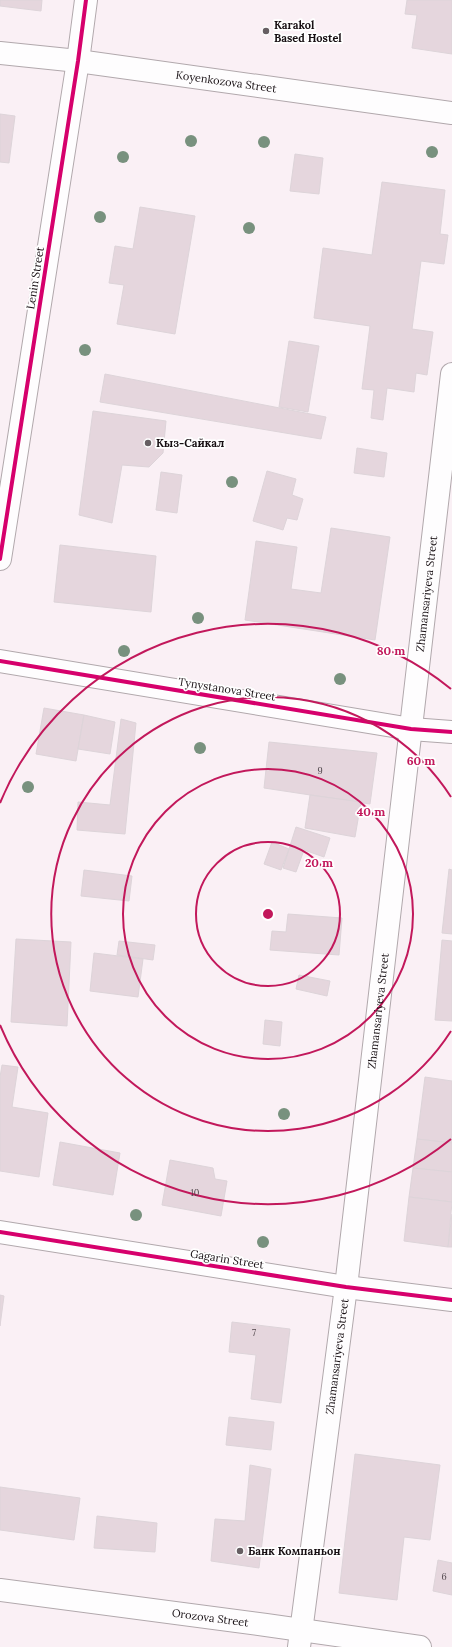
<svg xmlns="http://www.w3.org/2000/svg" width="452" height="1647" font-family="Lora,serif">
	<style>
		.building { fill: #e5d6dd; stroke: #ddd4d9 }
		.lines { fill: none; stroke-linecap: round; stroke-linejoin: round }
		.minor-casing { stroke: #b1a8ac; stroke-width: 24 }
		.major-casing { stroke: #b1a8ac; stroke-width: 24 }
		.minor { stroke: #fefdfe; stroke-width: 22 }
		.major { stroke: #fefdfe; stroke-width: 22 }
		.cycleway-casing { stroke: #fff; stroke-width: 6 }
		.cycleway { stroke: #d6006c; stroke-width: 4 }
		.tree { fill: #78917e }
		.ring { fill: none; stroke: #c2185b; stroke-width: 2 }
		.poi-dot { fill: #665e62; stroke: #fff; stroke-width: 1.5 }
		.labels { text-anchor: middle; stroke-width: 3.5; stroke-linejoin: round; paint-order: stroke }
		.number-label { font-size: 9px; fill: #4e4449 }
		.poi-label { font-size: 11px; font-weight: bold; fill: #170f13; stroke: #fff; text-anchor: start }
		.street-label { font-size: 11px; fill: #170f13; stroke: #fff }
		.centre { fill: #c2185b; stroke: #fff; stroke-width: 2 }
		.ring-label { font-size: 12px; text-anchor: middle; font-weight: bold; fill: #c2185b; stroke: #fff; stroke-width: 3.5; stroke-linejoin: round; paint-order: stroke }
	</style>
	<rect width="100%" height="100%" fill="#faf0f5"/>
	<g class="building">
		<polygon points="0,0 42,0 41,11 0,6"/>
		<polygon points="407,0 452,0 452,54 412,48 417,15 405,14"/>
		<polygon points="0,114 15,116 9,163 0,162"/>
		<polygon points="295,154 323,158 319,194 290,191"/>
		<polygon points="382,182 445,190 440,234 448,235 444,264 421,261 412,329 433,332 427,375 416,373 414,392 387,388 383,420 371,418 374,390 362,389 370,326 314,318 323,248 372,255"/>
		<polygon points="140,207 195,216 175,334 117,324 124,285 109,283 115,246 133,249"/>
		<polygon points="289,341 319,346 308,412 279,407"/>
		<polygon points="105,374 326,417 321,439 100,402"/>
		<polygon points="93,411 166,421 163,453 149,467 122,465 112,523 79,515"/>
		<polygon points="357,448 387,453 384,477 354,473"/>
		<polygon points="267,471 296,479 292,495 303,499 297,520 287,518 283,530 253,521"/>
		<polygon points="161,472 182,475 177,513 156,510"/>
		<polygon points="331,528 390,537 375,640 245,620 256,541 297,547 291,589 321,593"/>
		<polygon points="60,545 156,556 151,612 54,602"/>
		<polygon points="44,708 84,715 76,761 36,754"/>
		<polygon points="84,715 115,722 110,754 78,749"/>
		<polygon points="121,719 136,723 125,834 77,830 78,802 110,805"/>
		<polygon points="269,742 377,753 370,804 264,788"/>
		<polygon points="310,795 361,802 355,837 305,828"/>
		<polygon points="296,827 330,838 324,857 304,850 296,872 283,868"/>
		<polygon points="272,842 289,849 281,870 264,864"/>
		<polygon points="449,869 452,870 452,934 442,933"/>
		<polygon points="84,870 132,876 129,901 81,896"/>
		<polygon points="288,914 342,918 339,955 270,950 272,931 286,932"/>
		<polygon points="16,939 71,942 67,1026 11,1022"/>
		<polygon points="442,940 452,941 452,1021 435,1020"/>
		<polygon points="119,941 155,945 153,960 117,955"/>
		<polygon points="94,953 143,959 138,997 90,991"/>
		<polygon points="299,975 330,981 327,996 296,989"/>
		<polygon points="265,1020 282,1022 280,1046 263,1044"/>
		<polygon points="2,1065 18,1067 12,1107 48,1113 39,1177 0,1171 0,1077"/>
		<polygon points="425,1077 452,1081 452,1143 417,1139"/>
		<polygon points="417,1139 452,1143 452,1172 413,1168"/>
		<polygon points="60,1142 120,1153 113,1195 53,1185"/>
		<polygon points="170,1160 213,1168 215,1179 227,1181 221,1216 162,1205"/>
		<polygon points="413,1168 452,1172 452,1202 409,1197"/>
		<polygon points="409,1197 452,1202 448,1247 404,1241"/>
		<polygon points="452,1214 452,1247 448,1247"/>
		<polygon points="0,1295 4,1296 0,1326"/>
		<polygon points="232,1322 290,1329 281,1403 251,1399 256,1355 229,1352"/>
		<polygon points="229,1417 274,1422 271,1450 226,1445"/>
		<polygon points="355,1454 440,1465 430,1540 404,1537 397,1600 339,1593"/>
		<polygon points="250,1465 271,1469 259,1568 211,1561 215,1519 245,1521"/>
		<polygon points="0,1487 80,1498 74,1540 0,1530"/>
		<polygon points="97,1516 157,1523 155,1552 94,1548"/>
		<polygon points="438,1560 452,1563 452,1595 433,1591"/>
	</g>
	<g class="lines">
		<defs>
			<g id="minor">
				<path id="s1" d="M0,53L78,61L452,113"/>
				<polyline points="0,559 78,61 86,0"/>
				<polyline points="0,661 411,729 452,732"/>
				<polyline points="0,1232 346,1287 452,1300"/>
				<path id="s2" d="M0,1590L266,1625L420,1647"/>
			</g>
			<g id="major">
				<path id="s3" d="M299,1647L346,1287L452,374"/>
			</g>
		</defs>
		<use href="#minor" class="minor-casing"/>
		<use href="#major" class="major-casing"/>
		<use href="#minor" class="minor"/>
		<use href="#major" class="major"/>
		<defs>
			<g id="cycleway">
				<polyline points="0,559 78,61 86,0"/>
				<polyline points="0,661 411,729 452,732"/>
				<polyline points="0,1232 346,1287 452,1300"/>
			</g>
		</defs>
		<use href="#cycleway" class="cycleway-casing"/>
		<use href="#cycleway" class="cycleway"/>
	</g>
	<g class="tree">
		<circle cx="191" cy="141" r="6"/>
		<circle cx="264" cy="142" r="6"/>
		<circle cx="432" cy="152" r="6"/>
		<circle cx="123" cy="157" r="6"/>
		<circle cx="100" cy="217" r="6"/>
		<circle cx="249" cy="228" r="6"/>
		<circle cx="85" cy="350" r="6"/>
		<circle cx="232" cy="482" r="6"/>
		<circle cx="198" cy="618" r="6"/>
		<circle cx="124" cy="651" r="6"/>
		<circle cx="340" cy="679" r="6"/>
		<circle cx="200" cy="748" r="6"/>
		<circle cx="28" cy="787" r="6"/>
		<circle cx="284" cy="1114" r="6"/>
		<circle cx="136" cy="1215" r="6"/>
		<circle cx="263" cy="1242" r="6"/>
	</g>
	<g class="ring">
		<circle cx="268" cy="914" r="72"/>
		<circle cx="268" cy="914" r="145"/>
		<path d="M451 1031A217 217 0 1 1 451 797"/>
		<path d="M451 1139A290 290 0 0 1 0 1025M0 803A290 290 0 0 1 451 689"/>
	</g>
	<g class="poi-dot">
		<circle cx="266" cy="31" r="4"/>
		<circle cx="148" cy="443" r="4"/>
		<circle cx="240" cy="1551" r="4"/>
	</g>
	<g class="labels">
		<g class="number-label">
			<text x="320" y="774">9</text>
			<text x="195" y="1196">10</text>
			<text x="254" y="1336">7</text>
			<text x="444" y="1580">6</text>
		</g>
		<g class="poi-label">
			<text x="274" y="29">Karakol<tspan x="274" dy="13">Based Hostel</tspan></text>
			<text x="156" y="447">Кыз-Сайкал</text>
			<text x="248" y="1555">Банк Компаньон</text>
		</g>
		<g class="street-label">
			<text dy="4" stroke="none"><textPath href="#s1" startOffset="228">Koyenkozova Street</textPath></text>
			<text transform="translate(35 278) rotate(-81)" y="4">Lenin Street</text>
			<text dy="4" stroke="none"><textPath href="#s3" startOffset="1061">Zhamansariyeva Street</textPath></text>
			<text transform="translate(227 689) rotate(9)" y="4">Tynystanova Street</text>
			<text dy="4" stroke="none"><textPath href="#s3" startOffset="641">Zhamansariyeva Street</textPath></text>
			<text transform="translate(227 1259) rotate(9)" y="4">Gagarin Street</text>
			<text dy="4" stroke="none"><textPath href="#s3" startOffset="293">Zhamansariyeva Street</textPath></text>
			<text dy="4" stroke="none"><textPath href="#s2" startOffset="212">Orozova Street</textPath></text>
		</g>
	</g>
	<circle cx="268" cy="914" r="6" class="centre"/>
	<g class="ring-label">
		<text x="391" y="655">80 m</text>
		<text x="421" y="765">60 m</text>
		<text x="371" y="816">40 m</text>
		<text x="319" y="867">20 m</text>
	</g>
</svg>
